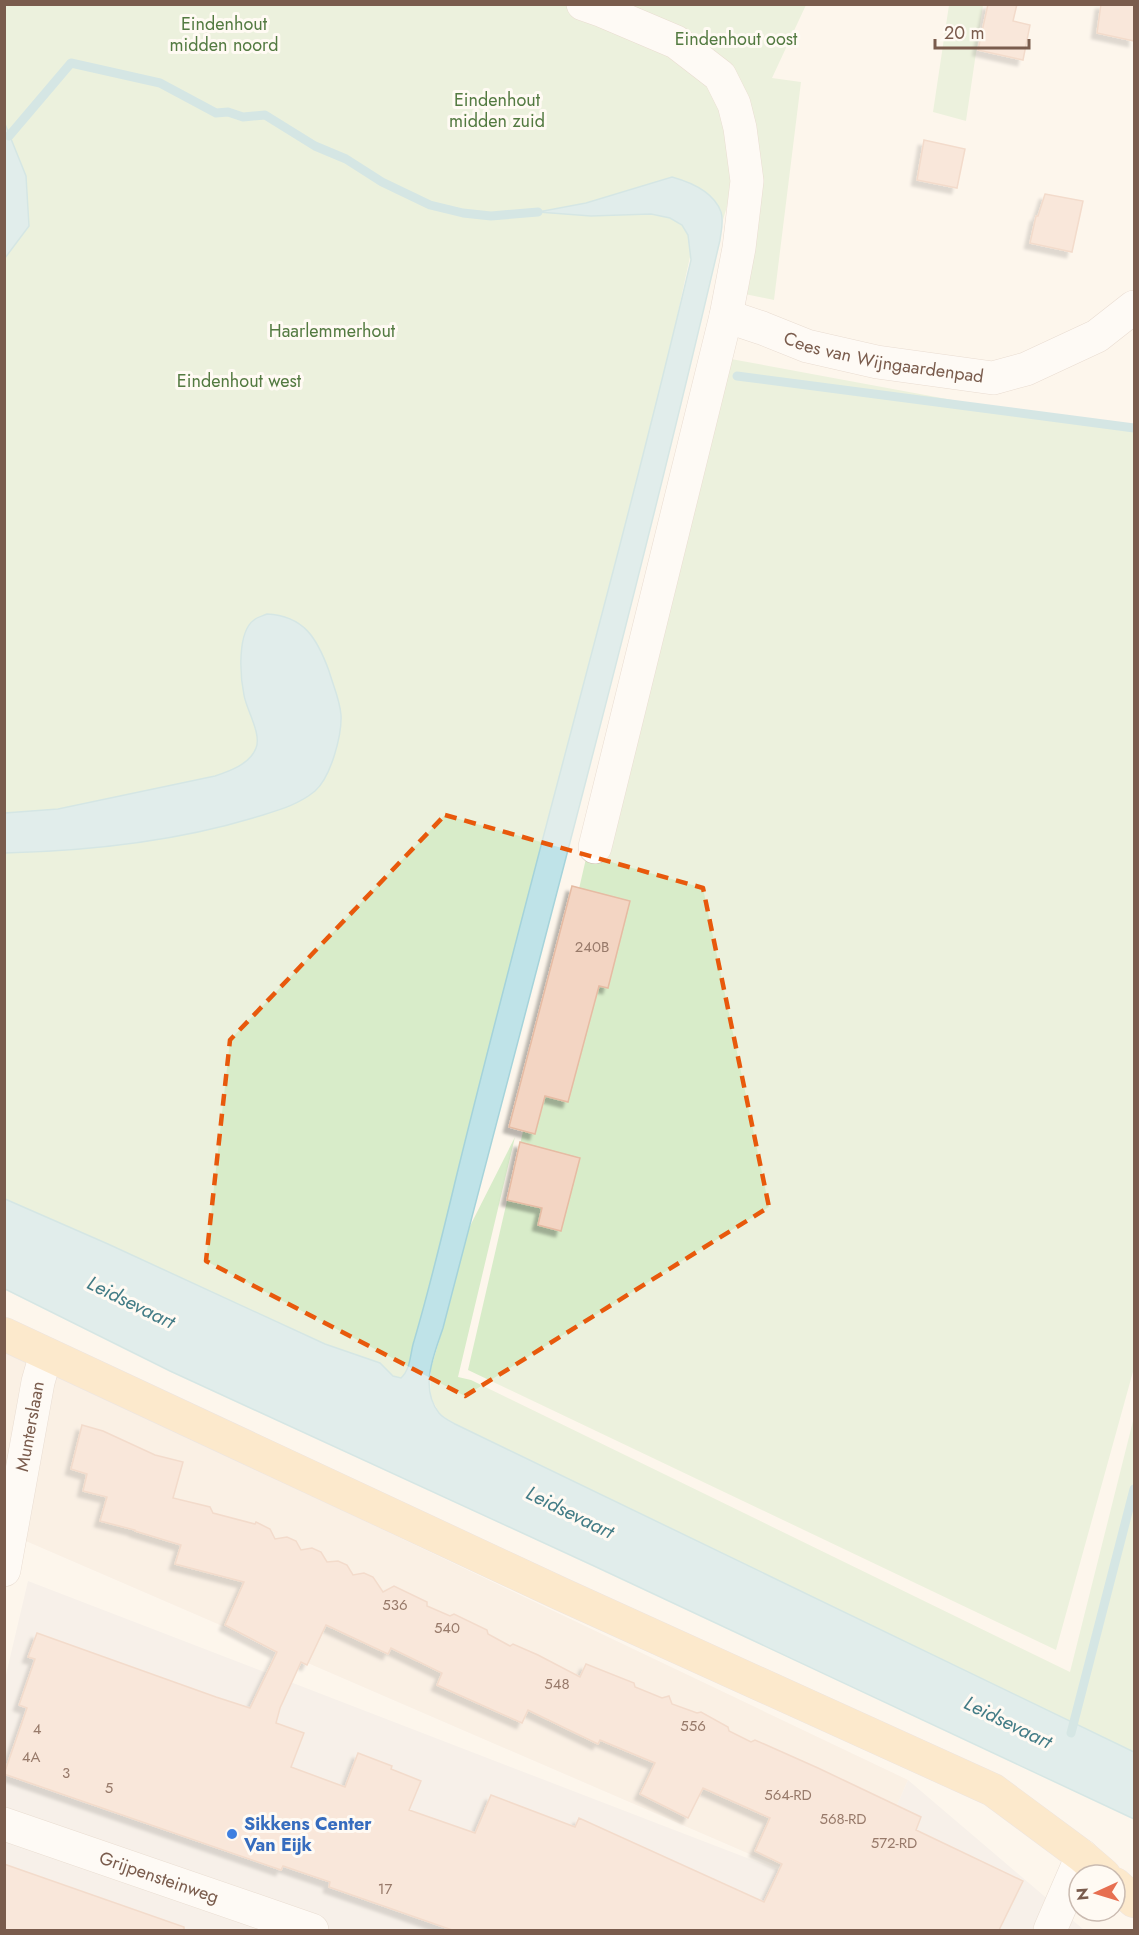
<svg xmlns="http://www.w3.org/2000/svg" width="1139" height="1935" font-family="Jost,sans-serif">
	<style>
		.residential { fill: #f5e8da }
		.industrial { fill: #efe9e4 }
		.green { fill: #d8ecc9 }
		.water { fill: #bfe3e8; stroke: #a5d3da; stroke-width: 1.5 }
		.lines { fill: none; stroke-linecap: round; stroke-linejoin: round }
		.stream { stroke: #a5d3da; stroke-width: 9 }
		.building { fill: #f3d5c3; stroke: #e6bba3; stroke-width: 1.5; fill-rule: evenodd; filter: url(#shadow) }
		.minor-casing { stroke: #d1beb0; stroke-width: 34 }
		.major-casing { stroke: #dad1cd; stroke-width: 34 }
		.minor { stroke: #fff; stroke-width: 33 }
		.major { stroke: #fbd9a5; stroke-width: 33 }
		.marked { fill: none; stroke: #e8590c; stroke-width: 4.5; stroke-dasharray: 12 8; stroke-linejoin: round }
		.shop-dot { fill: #3f7fe0; stroke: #fffaf3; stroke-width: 2 }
		.labels { text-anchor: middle; stroke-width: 6; stroke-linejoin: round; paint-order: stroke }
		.number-label { font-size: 15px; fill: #987a6a }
		.park-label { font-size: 18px; fill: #537a41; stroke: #fffaf3 }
		.street-label { font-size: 18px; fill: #7a5c4d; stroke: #fffaf3 }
		.shop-label { font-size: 18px; font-weight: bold; fill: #366cbe; stroke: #fffaf3; text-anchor: start }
		.water-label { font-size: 20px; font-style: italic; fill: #437c86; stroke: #fffaf3 }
	</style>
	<defs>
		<filter id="shadow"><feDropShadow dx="-5.5" dy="5.5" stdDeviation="1.5" flood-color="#0004"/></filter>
	</defs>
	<rect width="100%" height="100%" fill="#fdf6ec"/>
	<polygon class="residential" points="4,1349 908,1780 856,1900 5,1532"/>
	<polygon class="industrial" points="28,1581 856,1900 908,1780 1084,1930 5,1930 5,1679"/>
	<g class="green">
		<polygon points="5,5 806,5 772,78 801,82 774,300 740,293 730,171 730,196 723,220 721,211 715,203 690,257 665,372 541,846 404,1402 5,1205"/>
		<polygon points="949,5 983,5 966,121 933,112"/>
		<polygon points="731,359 990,407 1134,427 1134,1368 1056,1650 468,1370 701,360"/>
		<polygon points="515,1137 458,1377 471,1380 1070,1672 1134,1417 1134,1752 455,1424 440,1414 430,1396 431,1368 443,1328 469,1228"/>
	</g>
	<g class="water">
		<polygon points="5,124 26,176 29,226 5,258"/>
		<path d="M672,177C690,182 714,192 721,212C724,221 721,231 720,240C635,605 537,966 443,1328C434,1355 419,1388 439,1413C443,1418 450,1421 455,1424L1134,1752V1819L594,1566L170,1371L5,1289V1199L108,1244L325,1344L380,1363L393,1376L401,1378C411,1369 410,1353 414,1341C430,1287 443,1232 456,1178C531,871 618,568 691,260L688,235L682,225L670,218L651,214L591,216L538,212L586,203Z"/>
		<path d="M267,614C304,616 317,638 329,671C333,685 340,700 341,715C342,735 331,777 315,791C297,806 275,811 253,818C173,842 88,851 5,853V813L58,809L215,776C230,771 250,764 256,748C262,734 246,709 244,695C240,676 237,632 254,620C257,617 263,616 267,614Z"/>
	</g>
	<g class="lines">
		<g class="stream">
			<polyline points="9,136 71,63 160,83 216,113 228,112 243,117 265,115 315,146 346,159 382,182 430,205 463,213 491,216 538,212"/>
			<polyline points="737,376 1134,428"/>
			<polyline points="1071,1733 1134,1489"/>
		</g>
	</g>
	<g class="building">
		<polygon points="988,4 1017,4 1013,21 1030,25 1023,60 978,50"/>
		<polygon points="1101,4 1134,4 1134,41 1097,33"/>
		<polygon points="924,140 965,149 957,188 917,180"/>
		<polygon points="1045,194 1083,201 1072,252 1030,243 1036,216 1038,216"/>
		<polygon points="572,886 630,901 608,988 599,986 568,1102 545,1096 535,1134 509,1127"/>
		<polygon points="520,1142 580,1158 561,1231 538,1225 542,1208 507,1200"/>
		<path d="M82,1425L103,1431L155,1455L183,1462L173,1498L210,1507L213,1513L255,1524L256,1522L270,1529L275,1539L287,1537L296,1541L301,1550L312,1548L321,1552L327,1562L338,1561L347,1565L353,1575L364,1573L373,1577L383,1592L394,1586L427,1602V1606L450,1616L454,1614L487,1630L488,1634L510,1646L513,1644L538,1655L580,1677L586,1664L634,1683L635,1687L662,1698L669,1696L672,1704L697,1713L701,1712L728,1727L729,1731L751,1742L755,1740L818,1768L921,1817L916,1830L1023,1881L999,1930H452L329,1887L330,1882L283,1866L281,1870L4,1774L27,1708L19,1705L35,1659L28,1657L37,1633L216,1697L250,1708L277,1652L225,1625L244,1582L175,1564L181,1545L135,1531V1530L100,1521L107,1497L83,1491L87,1474L71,1469ZM326,1625L388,1654L391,1648L442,1673L437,1685L522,1723L528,1710L598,1744L600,1740L655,1763L640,1794L688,1818L703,1788L770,1818L755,1851L782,1864L764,1902L579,1818L575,1827L491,1795L475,1833L409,1810L421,1781L391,1769L392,1766L358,1753L345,1787L291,1767L304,1733L276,1723L280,1708L301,1662L307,1665Z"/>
		<polygon points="4,1864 184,1927 184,1930 4,1930"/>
	</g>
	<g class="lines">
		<defs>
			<g id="minor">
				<polyline points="583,4 603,11 676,42 720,76 734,104 740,128 747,181 739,248 726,316 595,847"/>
				<path id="s1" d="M726,316L762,328L807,346L877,362L993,378L1026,369L1097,336L1134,307"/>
				<path id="s2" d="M4,1570L38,1382L46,1354"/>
				<path id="s3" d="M4,1824L312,1930"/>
				<polyline points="1050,1930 1082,1856"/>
			</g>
			<g id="major">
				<polyline points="4,1334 561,1594 993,1790 1082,1856 1104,1875"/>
				<polyline points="1115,1884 1134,1901"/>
			</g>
		</defs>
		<use href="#minor" class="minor-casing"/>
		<use href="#major" class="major-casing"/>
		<use href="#minor" class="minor"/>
		<use href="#major" class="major"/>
	</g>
	<path d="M0 0H1139V1935H0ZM445,815L703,888L769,1207L465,1396L206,1261L230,1040Z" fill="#fdf6ec" fill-opacity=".55" fill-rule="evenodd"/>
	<path class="marked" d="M445,815L703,888L769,1207L465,1396L206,1261L230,1040Z"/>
	<circle class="shop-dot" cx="232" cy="1834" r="6"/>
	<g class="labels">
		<g class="number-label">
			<text x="592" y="952">240B</text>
			<text x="395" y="1610">536</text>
			<text x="447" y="1633">540</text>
			<text x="557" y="1689">548</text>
			<text x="693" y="1731">556</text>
			<text x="37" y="1734">4</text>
			<text x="31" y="1762">4A</text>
			<text x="66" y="1778">3</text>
			<text x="109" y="1793">5</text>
			<text x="788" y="1800">564-RD</text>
			<text x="843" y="1824">568-RD</text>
			<text x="894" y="1848">572-RD</text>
			<text x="385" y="1894">17</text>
		</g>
		<g class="park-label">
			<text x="224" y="30">Eindenhout<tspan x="224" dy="21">midden noord</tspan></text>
			<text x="736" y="45">Eindenhout oost</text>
			<text x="497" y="106">Eindenhout<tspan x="497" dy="21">midden zuid</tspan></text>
			<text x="332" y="337">Haarlemmerhout</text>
			<text x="239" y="387">Eindenhout west</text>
		</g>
		<g class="street-label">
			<text dy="6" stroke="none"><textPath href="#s1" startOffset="164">Cees van Wijngaardenpad</textPath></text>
			<text dy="6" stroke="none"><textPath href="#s2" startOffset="146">Munterslaan</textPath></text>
			<text dy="6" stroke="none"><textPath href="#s3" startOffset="164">Grijpensteinweg</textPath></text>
		</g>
		<g class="shop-label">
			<text x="244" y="1830">Sikkens Center<tspan x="244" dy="21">Van Eijk</tspan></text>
		</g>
		<g class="water-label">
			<text transform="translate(131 1302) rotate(26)" y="7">Leidsevaart</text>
			<text transform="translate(570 1512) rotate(26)" y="7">Leidsevaart</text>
			<text transform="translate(1008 1722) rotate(26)" y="7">Leidsevaart</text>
		</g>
	</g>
	<rect width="1139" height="1935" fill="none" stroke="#7a5c4d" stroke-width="12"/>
	<g transform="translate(1097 1893) rotate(266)"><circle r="28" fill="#fffaf3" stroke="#cabbb1" stroke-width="1.5"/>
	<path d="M0-4.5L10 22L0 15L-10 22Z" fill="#e76f51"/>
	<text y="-9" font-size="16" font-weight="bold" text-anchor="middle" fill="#7a5c4d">N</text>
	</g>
	<path d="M935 39v9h94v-9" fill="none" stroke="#7a5c4d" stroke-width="3"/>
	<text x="944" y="39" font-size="18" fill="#7a5c4d" stroke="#fffaf3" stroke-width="4.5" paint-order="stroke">20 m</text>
</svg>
